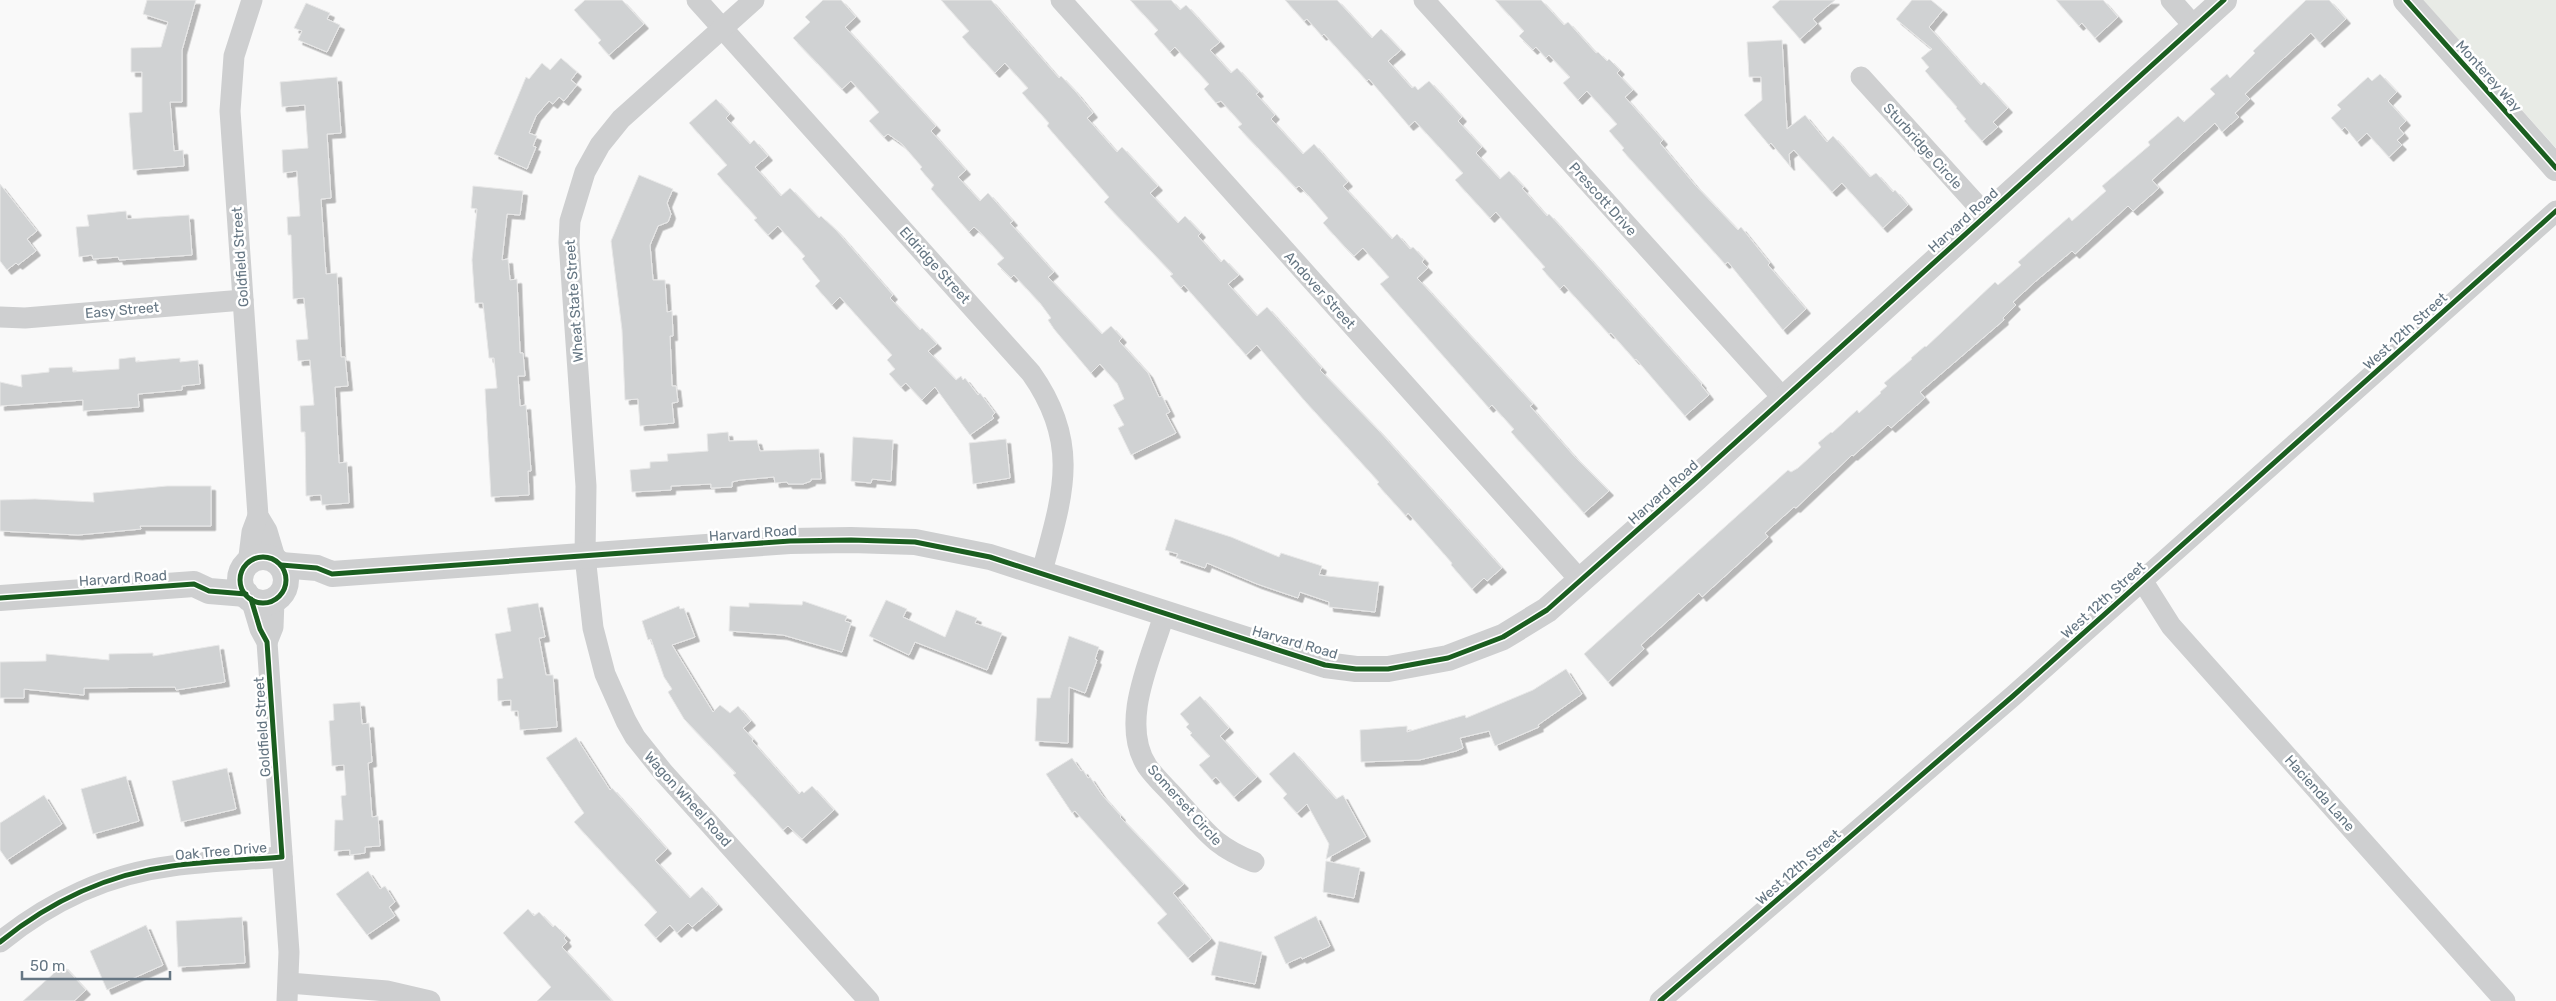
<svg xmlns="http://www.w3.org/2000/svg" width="2556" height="1001" font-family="Rubik,sans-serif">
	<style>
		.green { fill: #e8ebe6 }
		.building { fill: #d0d2d3; stroke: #e8e8e8; filter: url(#shadow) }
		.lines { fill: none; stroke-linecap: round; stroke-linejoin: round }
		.minor { stroke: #cecfd0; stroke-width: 21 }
		.tertiary { stroke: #cecfd0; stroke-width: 26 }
		.cycleway-casing { stroke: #fff; stroke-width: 8 }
		.cycleway { stroke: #1b5e20; stroke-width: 5 }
		.labels { text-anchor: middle; stroke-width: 5; stroke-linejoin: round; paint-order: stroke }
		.street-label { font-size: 14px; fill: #657683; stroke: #fff }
	</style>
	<defs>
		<filter id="shadow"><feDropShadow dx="4.5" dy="4.5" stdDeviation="0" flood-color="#0004"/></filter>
	</defs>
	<rect width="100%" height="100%" fill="#f9f9f9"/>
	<polygon class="green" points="2423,0 2556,0 2556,148"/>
	<g class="building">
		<polygon points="147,0 196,0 182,50 182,102 170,102 174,151 183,150 184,166 133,170 129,113 142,112 142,72 131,72 131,48 161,47 168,22 143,14"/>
		<polygon points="585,0 622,0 644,24 609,55 598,43 601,40 574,10"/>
		<polygon points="823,0 841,0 856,17 845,27 936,126 931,131 966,170 958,177 980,201 988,193 1013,221 1010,223 1054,272 1048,277 1102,334 1111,326 1122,338 1119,341 1148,373 1159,397 1162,396 1170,412 1166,414 1176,433 1131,455 1118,428 1124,425 1113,405 1124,399 1117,383 1100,364 1091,373 1054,329 1048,320 1051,318 1040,303 1014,275 1011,278 997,264 1004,258 980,232 974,227 969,232 954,215 931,189 934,185 920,169 922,167 902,144 888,134 884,137 869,121 879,112 851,81 842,89 793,38 810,22 805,17"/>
		<polygon points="941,0 991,0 1059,78 1061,76 1076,92 1093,113 1087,118 1117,152 1122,147 1158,186 1150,193 1178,223 1185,216 1201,233 1198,236 1221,262 1224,259 1239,275 1228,284 1257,316 1267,307 1322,368 1320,370 1379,431 1502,568 1487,581 1484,578 1472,589 1451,565 1452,563 1408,513 1406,516 1377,484 1379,482 1304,400 1257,345 1246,355 1184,285 1181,288 1170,276 1173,274 1104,202 1109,197 1047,126 1049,123 1022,93 1028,88 1005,63 995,73 962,37 969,31"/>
		<polygon points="1130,0 1171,0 1180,10 1186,5 1220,42 1210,50 1231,73 1237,68 1259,92 1256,94 1275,115 1271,119 1303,154 1314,144 1348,182 1343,186 1392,239 1397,234 1410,249 1413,247 1424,259 1422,262 1428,268 1417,278 1420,281 1533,404 1530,406 1574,456 1609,491 1584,513 1511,432 1514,429 1492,405 1489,408 1380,284 1389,277 1363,248 1354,256 1345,247 1323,223 1328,218 1309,196 1299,186 1296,188 1238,127 1242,124 1221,101 1216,103 1204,89 1209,84 1175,47 1170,52 1154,34 1158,30"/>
		<polygon points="1285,0 1337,0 1372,38 1381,29 1401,50 1388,61 1412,88 1415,86 1418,90 1429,81 1462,117 1458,121 1482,147 1476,153 1500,179 1509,171 1524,187 1522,188 1547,216 1549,214 1592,261 1702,384 1701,385 1709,395 1685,416 1636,359 1635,360 1611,333 1609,334 1564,285 1560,289 1542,269 1545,267 1496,212 1490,218 1455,180 1463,173 1415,121 1409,126 1369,79 1367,81 1324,34 1322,36 1307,19 1304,21"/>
		<polygon points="1495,0 1541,0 1564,25 1568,22 1596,53 1598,52 1607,61 1609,59 1620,70 1617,73 1633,90 1625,97 1663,140 1660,143 1695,185 1738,230 1741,227 1770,263 1768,265 1806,309 1783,330 1728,262 1725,264 1622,150 1624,148 1609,131 1617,124 1587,91 1578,100 1563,83 1570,77 1549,55 1546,58 1536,47 1533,50 1519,36 1524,31"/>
		<polygon points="1780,0 1835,0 1813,19 1817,24 1800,39 1772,7"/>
		<polygon points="1912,0 1931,0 1943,10 1929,27 1981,85 1984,82 2008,108 1993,122 1998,127 1982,141 1964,121 1966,119 1956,108 1957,107 1925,71 1929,67 1921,58 1932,49 1896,19"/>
		<polygon points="2056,0 2103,0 2118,17 2095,38 2082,23 2079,26"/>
		<polygon points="2306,0 2329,0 2346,19 2320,43 2311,33 2245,94 2250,99 2235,113 2239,117 2222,132 2215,123 2152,180 2159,188 2133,211 2128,206 2075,254 2072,251 2036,281 2013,302 2016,305 2003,318 2004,320 1920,392 1925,398 1891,428 1888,425 1853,456 1852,455 1796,508 1794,507 1765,533 1768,537 1702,597 1699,593 1641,645 1644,649 1608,682 1584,654 1788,470 1791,472 1798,468 1821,447 1818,443 1831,432 1832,433 1857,410 1859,413 1881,393 1880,392 1887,386 1884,383 1912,359 1911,358 1925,346 1926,347 1995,282 1998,285 2021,265 2018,262 2044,239 2069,217 2072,221 2106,191 2102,186 2150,145 2148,142 2178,116 2184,122 2215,94 2210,89 2227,74 2230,78 2255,53 2253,51"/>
		<polygon points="306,3 330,13 327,19 340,25 327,52 298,40 302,31 294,28"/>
		<polygon points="1782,40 1787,129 1805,115 1827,142 1833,136 1870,177 1876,173 1893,192 1895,190 1908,205 1883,228 1842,183 1832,192 1794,150 1789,154 1790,166 1771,143 1769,145 1744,115 1762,100 1761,77 1749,77 1747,42"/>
		<polygon points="561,58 577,72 571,80 577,85 564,101 559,97 553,104 549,101 536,116 529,133 537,136 533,146 536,147 527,169 494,154 526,77 529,79 542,63 550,70"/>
		<polygon points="2380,74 2397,92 2388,101 2406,121 2399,128 2404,134 2397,140 2402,145 2389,157 2367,133 2357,142 2345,127 2342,130 2331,118 2341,109 2337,105 2368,77 2372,81"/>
		<polygon points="337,77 341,133 327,134 331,198 321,199 326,274 337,273 341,357 345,357 348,386 335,387 339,463 347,462 349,503 322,505 321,495 306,496 305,432 301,432 300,406 314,405 310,360 298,361 296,340 308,339 304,298 293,299 291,235 288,235 287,217 300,216 297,171 283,173 282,150 308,148 305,105 282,107 280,82"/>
		<polygon points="716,99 730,114 726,118 750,144 754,140 768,156 755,167 781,196 790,188 819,218 821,216 836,230 893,295 890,298 920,330 922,328 937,344 928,351 956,380 961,376 963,380 965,378 978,395 980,393 995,413 992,416 994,418 970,435 935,387 922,400 906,383 901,387 889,374 895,369 887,360 892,355 840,297 832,305 815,286 820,281 802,259 805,256 778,226 768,235 754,220 757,218 717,174 727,165 689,123"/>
		<polygon points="639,175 673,189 667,203 671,214 668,222 658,226 650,245 653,280 665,280 667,312 672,311 673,336 670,336 672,386 676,386 678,402 672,403 674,423 640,426 638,399 625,400 622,330 611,241"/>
		<polygon points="0,184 37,231 27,239 36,251 18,265 16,263 7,270 0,261"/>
		<polygon points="473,186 523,191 520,215 507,214 502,260 508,259 510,280 517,279 520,353 523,353 525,376 518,376 520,406 526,405 531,471 528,471 529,495 491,497 485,389 497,388 494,358 489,358 483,303 475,303 472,260 477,209 471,208"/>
		<polygon points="126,211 127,219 189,215 192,255 119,260 118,257 93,259 92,255 79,257 76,227 89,226 87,215"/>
		<polygon points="135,357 136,362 180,358 180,362 198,360 200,384 182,386 182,390 138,394 139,407 83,411 83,400 0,406 0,382 22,387 21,375 49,372 49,368 72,367 73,372 119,369 119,359"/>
		<polygon points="728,432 729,441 757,440 760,451 819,449 821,479 811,479 811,481 803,484 788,484 787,482 775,483 774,477 740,480 732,482 732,487 711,488 711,484 671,486 671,490 632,492 630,470 650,468 650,462 668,461 667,454 708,451 707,434"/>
		<polygon points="853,437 893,440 891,481 872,479 871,483 851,481"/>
		<polygon points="1006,439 1010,478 973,484 969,443"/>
		<polygon points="167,486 211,486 211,526 140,526 141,529 78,535 0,531 0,500 35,499 94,502 93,493"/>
		<polygon points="1175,519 1231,537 1279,557 1281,553 1322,566 1319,575 1379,582 1375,612 1329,607 1329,602 1300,592 1298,598 1257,584 1207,563 1205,568 1176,558 1178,554 1165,550"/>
		<polygon points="886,600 907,609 903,617 945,637 956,610 977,618 975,623 1002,633 987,670 915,642 909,655 869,636"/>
		<polygon points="803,601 847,616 845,621 851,623 842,652 783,635 729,631 730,606 749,607 749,603 802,605"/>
		<polygon points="538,603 545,637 539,638 546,675 553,675 557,727 520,730 518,711 511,711 511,700 498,701 497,679 503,678 495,634 511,631 507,608"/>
		<polygon points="679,606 680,609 684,608 695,637 672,645 713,712 720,705 730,713 738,706 751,721 743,728 753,739 752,741 799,794 802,791 804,793 812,786 834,810 802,839 788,826 783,830 733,775 736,773 684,719 668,692 672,689 664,677 651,639 648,640 642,621"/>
		<polygon points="1069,636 1099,647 1095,659 1097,660 1085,693 1069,687 1068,743 1035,741 1037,698 1050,698"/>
		<polygon points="219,645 225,682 176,690 175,687 84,688 84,695 24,689 24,698 0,698 0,662 46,661 46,654 109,660 109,654 153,653 153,656"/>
		<polygon points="1566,669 1582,694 1538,725 1539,727 1495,746 1489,731 1460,738 1463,748 1456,751 1419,760 1361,762 1360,730 1407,726 1407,732 1465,715 1466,718 1533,690"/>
		<polygon points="1200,696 1229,728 1220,736 1257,777 1234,797 1216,777 1212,780 1199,765 1210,756 1190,735 1192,733 1186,727 1189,724 1180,714"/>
		<polygon points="360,702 362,724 369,723 372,762 368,763 372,817 378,816 380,846 365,847 365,853 350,855 350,850 334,851 335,820 343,820 341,796 346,795 344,765 332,766 329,721 334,720 333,704"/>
		<polygon points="576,737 610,790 612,788 667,849 655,860 690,898 702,887 718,905 692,927 688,923 677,933 670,925 656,938 644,925 657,912 574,822 584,813 546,758"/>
		<polygon points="1294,752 1336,799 1343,795 1366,837 1326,859 1329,844 1307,804 1297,813 1283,798 1287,794 1269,774"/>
		<polygon points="1072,758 1081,771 1083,770 1088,778 1090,777 1102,795 1121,816 1120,817 1184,884 1173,893 1211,939 1188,958 1157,923 1167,914 1075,811 1072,813 1046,774"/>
		<polygon points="227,768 236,809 181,822 172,781"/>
		<polygon points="126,776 139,821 93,834 81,789"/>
		<polygon points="44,795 62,824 7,860 0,850 0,823"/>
		<polygon points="1326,861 1360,868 1354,898 1323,892"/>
		<polygon points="368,871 380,889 385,886 395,902 389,907 395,916 367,935 336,894"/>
		<polygon points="528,909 534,916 539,912 553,927 555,925 566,936 564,938 567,942 562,947 612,1001 537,1001 551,987 503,933"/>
		<polygon points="1316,916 1330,946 1302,959 1301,957 1286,964 1274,937"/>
		<polygon points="242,917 245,963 178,967 176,921"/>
		<polygon points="146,925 163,965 107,990 90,951"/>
		<polygon points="1219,941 1262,952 1255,984 1211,975"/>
		<polygon points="63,965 86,990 74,1001 23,1001"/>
	</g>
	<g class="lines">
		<g class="minor">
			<polyline points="252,0 234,56 230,111 258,516 267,531 276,561"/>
			<path d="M697,0L1031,373C1082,445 1062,497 1041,575"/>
			<polyline points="754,0 621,119 600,145 585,172 570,221 569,242 586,486 585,556 593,628 605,674 626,721 635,737 663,772 869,1001"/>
			<polyline points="1061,0 1580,580"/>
			<polyline points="1424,0 1783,398"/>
			<polyline points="2171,0 2194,26"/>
			<polyline points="1861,77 1986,215"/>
			<polyline points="0,317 25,318 243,300"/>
			<polyline points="248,564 252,532 258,516"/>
			<polyline points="2142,580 2171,626 2505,1001"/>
			<polyline points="251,599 260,629 267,642 289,952 287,1001"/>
			<path d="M1164,615C1151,659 1119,722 1147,766C1156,779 1170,791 1180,803C1207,833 1216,847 1254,862"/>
			<polyline points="267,642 273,627 274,600"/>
			<path d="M0,942C49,902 108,874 172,866C208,861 245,860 282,857"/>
			<polyline points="289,983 387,991 430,1001"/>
			<polyline points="1660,1001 2013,696 2556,211"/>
		</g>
		<g class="tertiary">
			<polyline points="2406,0 2556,168"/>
			<circle cx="263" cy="580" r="23"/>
			<polyline points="281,565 317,568 332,574 790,541 851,540 915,542 990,557 1325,665 1356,669 1388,669 1448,658 1503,637 1547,610 1695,479 2224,0"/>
			<polyline points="0,598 194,584 209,591 246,594"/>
		</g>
		<defs>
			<g id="cycleway">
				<polyline points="2406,0 2556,168"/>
				<circle cx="263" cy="580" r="23"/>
				<polyline points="281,565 317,568 332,574 790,541 851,540 915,542 990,557 1325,665 1356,669 1388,669 1448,658 1503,637 1547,610 1695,479 2224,0"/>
				<polyline points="0,598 194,584 209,591 246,594"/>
				<path d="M0,942C49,902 108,874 172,866C208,861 245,860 282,857L267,642L260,629L251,599"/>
				<polyline points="1660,1001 2013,696 2556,211"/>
			</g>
		</defs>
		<use href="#cycleway" class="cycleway-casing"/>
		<use href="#cycleway" class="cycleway"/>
	</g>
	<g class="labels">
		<g class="street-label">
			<text transform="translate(2489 76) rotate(48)" y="5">Monterey Way</text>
			<text transform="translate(1923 146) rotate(48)" y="5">Sturbridge Circle</text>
			<text transform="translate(1603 199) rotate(48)" y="5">Prescott Drive</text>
			<text transform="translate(1963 220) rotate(-42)" y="5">Harvard Road</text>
			<text transform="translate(240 257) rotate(-94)" y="5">Goldfield Street</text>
			<text transform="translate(935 265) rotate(48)" y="5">Eldridge Street</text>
			<text transform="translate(1320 290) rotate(48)" y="5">Andover Street</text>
			<text transform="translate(574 301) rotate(-94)" y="5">Wheat State Street</text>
			<text transform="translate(122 310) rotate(-5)" y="5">Easy Street</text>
			<text transform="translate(2405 331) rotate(-42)" y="5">West 12th Street</text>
			<text transform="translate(1663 492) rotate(-42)" y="5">Harvard Road</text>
			<text transform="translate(753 533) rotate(-4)" y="5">Harvard Road</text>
			<text transform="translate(123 578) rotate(-4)" y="5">Harvard Road</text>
			<text transform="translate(2103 600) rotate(-42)" y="5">West 12th Street</text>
			<text transform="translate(1295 642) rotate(16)" y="5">Harvard Road</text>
			<text transform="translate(262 727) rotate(-94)" y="5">Goldfield Street</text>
			<text transform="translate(2320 793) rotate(48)" y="5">Hacienda Lane</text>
			<text transform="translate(688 799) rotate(48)" y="5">Wagon Wheel Road</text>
			<text transform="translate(1185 805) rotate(48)" y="5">Somerset Circle</text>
			<text transform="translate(221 851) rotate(-5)" y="5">Oak Tree Drive</text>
			<text transform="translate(1798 867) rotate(-41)" y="5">West 12th Street</text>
		</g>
	</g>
	<path d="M22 971v8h148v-8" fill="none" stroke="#657683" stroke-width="2.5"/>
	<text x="30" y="971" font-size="15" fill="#657683" stroke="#ffffff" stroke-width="4" paint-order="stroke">50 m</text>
</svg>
